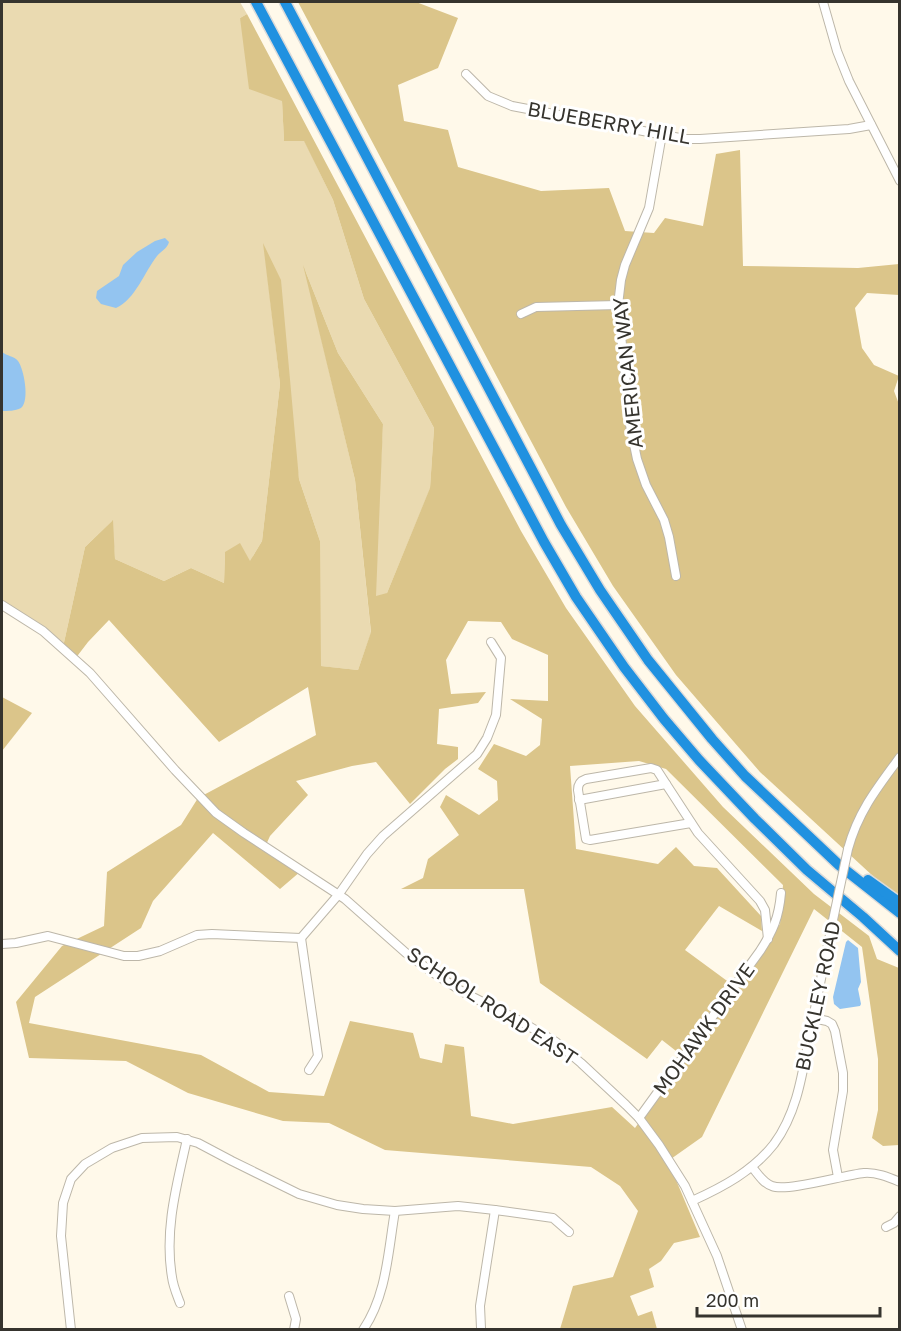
<svg xmlns="http://www.w3.org/2000/svg" width="901" height="1331" font-family="'Golos Text',sans-serif">
	<style>
		.green { fill: #eadab1 }
		.forest { fill: #dbc58a; fill-rule: evenodd }
		.water { fill: #93c4f0 }
		.lines { fill: none; stroke-linecap: round; stroke-linejoin: round }
		.minor-casing { stroke: #bdb7a9; stroke-width: 10 }
		.highway-casing { stroke: #dbdad9; stroke-width: 13 }
		.minor { stroke: #fff; stroke-width: 8 }
		.highway { stroke: #2091e0; stroke-width: 10 }
		.minor-bridge-casing { stroke: #bdb7a9; stroke-width: 10; stroke-linecap: butt }
		.minor-bridge { stroke: #fff; stroke-width: 8 }
		.labels { text-anchor: middle; stroke-width: 6; stroke-linejoin: round; paint-order: stroke }
		.street-label { font-size: 20px; fill: #36342e; stroke: #fff }
	</style>
	<rect width="100%" height="100%" fill="#fff9ea"/>
	<polygon class="green" points="2,2 240,2 247,14 240,18 282,100 284,141 304,140 333,200 364,299 434,428 430,489 387,593 373,609 383,424 338,353 305,270 355,480 371,633 358,670 320,666 320,541 299,479 264,245 280,384 262,541 253,556 252,562 225,552 224,583 191,568 164,581 115,559 112,521 85,547 63,647 2,608"/>
	<g class="forest">
		<polygon points="298,2 416,2 458,18 438,68 398,85 404,121 448,130 458,167 541,191 609,188 625,231 654,233 665,218 703,226 716,154 740,150 743,266 858,268 899,264 899,295 867,293 855,308 862,348 874,365 899,376 894,391 900,407 899,895 874,877 760,772 676,675 613,586 566,507"/>
		<path d="M247,14L521,531L566,608L635,706L723,807L814,894L869,936L877,959L899,968V1145L883,1146L872,1138L878,1110V1059L862,947L814,909L702,1137L668,1161L700,1237L674,1243L661,1261L649,1269L654,1287L630,1296L638,1316L652,1311L657,1329H560L573,1286L613,1277L638,1211L620,1186L591,1167L385,1150L329,1123L283,1121L188,1093L126,1061L29,1058L16,1002L62,946L104,926L107,872L181,825L198,798L316,735L308,687L219,742L109,620L88,642L75,659L63,647L85,547L113,520L115,559L164,581L191,568L224,583L225,552L240,543L250,561L262,541L280,384L263,243L281,280L299,479L320,541L321,666L358,670L371,632L355,480L303,265L338,353L383,424L376,596L387,593L430,488L434,428L364,299L333,200L304,141H284L282,101L249,89L240,18ZM468,621L501,622L512,639L548,655V701L510,699L542,719L540,745L526,756L494,744L478,769L497,781L498,800L479,815L446,795L440,807L459,835L428,859L423,878L401,889H524L540,983L647,1059L662,1040L685,1058L635,1128L612,1107L513,1124L471,1116L464,1047L445,1044L442,1063L420,1058L413,1033L350,1021L324,1096L269,1092L201,1055L29,1023L35,997L141,928L153,901L213,833L280,889L301,871L265,847L270,836L308,795L296,781L352,766L376,762L410,804L445,769L458,759V747L437,744L439,709L478,703L486,692L451,694L446,660ZM639,761L666,769L783,885L780,924L734,986L685,950L719,906L762,931L761,916L717,868L694,866L676,847L658,864L576,849L570,766Z"/>
		<polygon points="2,697 32,713 2,751"/>
	</g>
	<g class="water">
		<path d="M165,238L169,242C167,249 161,251 157,256C145,271 135,300 116,308L101,304L96,298L97,291L119,276L123,265L137,252L155,241Z"/>
		<path d="M2,352C7,356 14,356 18,361C24,369 30,401 21,408C15,411 8,411 2,411Z"/>
		<polygon points="848,940 858,948 861,982 858,989 861,1004 860,1006 840,1009 834,1004 833,997 846,942"/>
	</g>
	<g class="lines">
		<defs>
			<g id="minor">
				<polyline points="823,2 837,51 849,81 900,181"/>
				<polyline points="466,74 488,96 512,106 685,139 700,139 849,129 871,125"/>
				<polyline points="662,134 649,208 625,265 621,280 618,305 630,425 637,459 646,485 664,520 669,537 676,576"/>
				<polyline points="521,314 536,307 618,305"/>
				<polyline points="2,605 43,631 90,673 175,770 216,813 244,833 345,899 406,953 432,972 463,992 520,1021 556,1042 581,1063 626,1105 639,1118 659,1145 685,1186 717,1256 742,1330"/>
				<path d="M666,784L657,770L651,768L586,779C580,781 578,784 578,790L586,839L590,840L691,823"/>
				<polyline points="579,800 666,784 698,833 760,901 765,910 768,939"/>
				<path d="M848,849C858,812 877,788 900,757"/>
				<polyline points="301,938 339,894 367,854 383,836 477,754 487,738 496,715 501,658 491,642"/>
				<polyline points="301,938 318,1056 309,1070"/>
				<polyline points="2,944 16,943 48,936 124,956 138,956 160,951 197,935 212,934 301,938"/>
				<polyline points="813,1018 827,1021 832,1024 835,1031 843,1073 843,1091 833,1150 838,1177"/>
				<path d="M639,1118L760,951C773,931 779,917 781,893"/>
				<path d="M752,1167C758,1174 763,1183 772,1186C787,1192 844,1175 864,1173C876,1172 888,1177 900,1182"/>
				<path d="M692,1201C723,1187 753,1171 774,1144C799,1110 803,1068 811,1028C818,992 826,956 833,920"/>
				<polyline points="886,1227 894,1223 900,1216"/>
				<polyline points="289,1296 296,1319 294,1330"/>
				<path d="M180,1303C177,1295 173,1286 172,1277C164,1230 177,1184 187,1139"/>
				<polyline points="481,1328 480,1306 495,1210"/>
				<polyline points="71,1330 61,1236 63,1203 71,1179 85,1164 112,1148 142,1138 177,1137 198,1143 232,1161 299,1194 337,1205 363,1209 395,1211 458,1206 495,1210 553,1218 569,1232"/>
				<path d="M363,1330C387,1295 388,1251 395,1211"/>
			</g>
			<g id="highway">
				<polyline points="256,2 544,542 576,597 624,667 664,719 699,760 755,819 807,870 863,917 900,951"/>
				<polyline points="285,2 561,525 600,590 648,660 712,739 745,776 839,865 900,913"/>
				<polyline points="868,880 900,903"/>
			</g>
		</defs>
		<use href="#minor" class="minor-casing"/>
		<use href="#highway" class="highway-casing"/>
		<use href="#minor" class="minor"/>
		<use href="#highway" class="highway"/>
		<defs>
			<polyline id="minor-bridge" points="833,920 848,849"/>
		</defs>
		<use href="#minor-bridge" class="minor-bridge-casing"/>
		<use href="#minor-bridge" class="minor-bridge"/>
	</g>
	<g class="labels">
		<g class="street-label">
			<text transform="translate(609 123) rotate(10)" y="7">BLUEBERRY HILL</text>
			<text transform="translate(628 373) rotate(-96)" y="7">AMERICAN WAY</text>
			<text transform="translate(818 996) rotate(-78)" y="7">BUCKLEY ROAD</text>
			<text transform="translate(492 1006) rotate(33)" y="7">SCHOOL ROAD EAST</text>
			<text transform="translate(704 1029) rotate(-54)" y="7">MOHAWK DRIVE</text>
		</g>
	</g>
	<rect width="901" height="1331" fill="none" stroke="#36342e" stroke-width="6"/>
	<path d="M697 1307v9h183v-9" fill="none" stroke="#36342e" stroke-width="3"/>
	<text x="706" y="1307" font-size="18" fill="#36342e" stroke="#ffffff" stroke-width="4.5" paint-order="stroke">200 m</text>
</svg>
